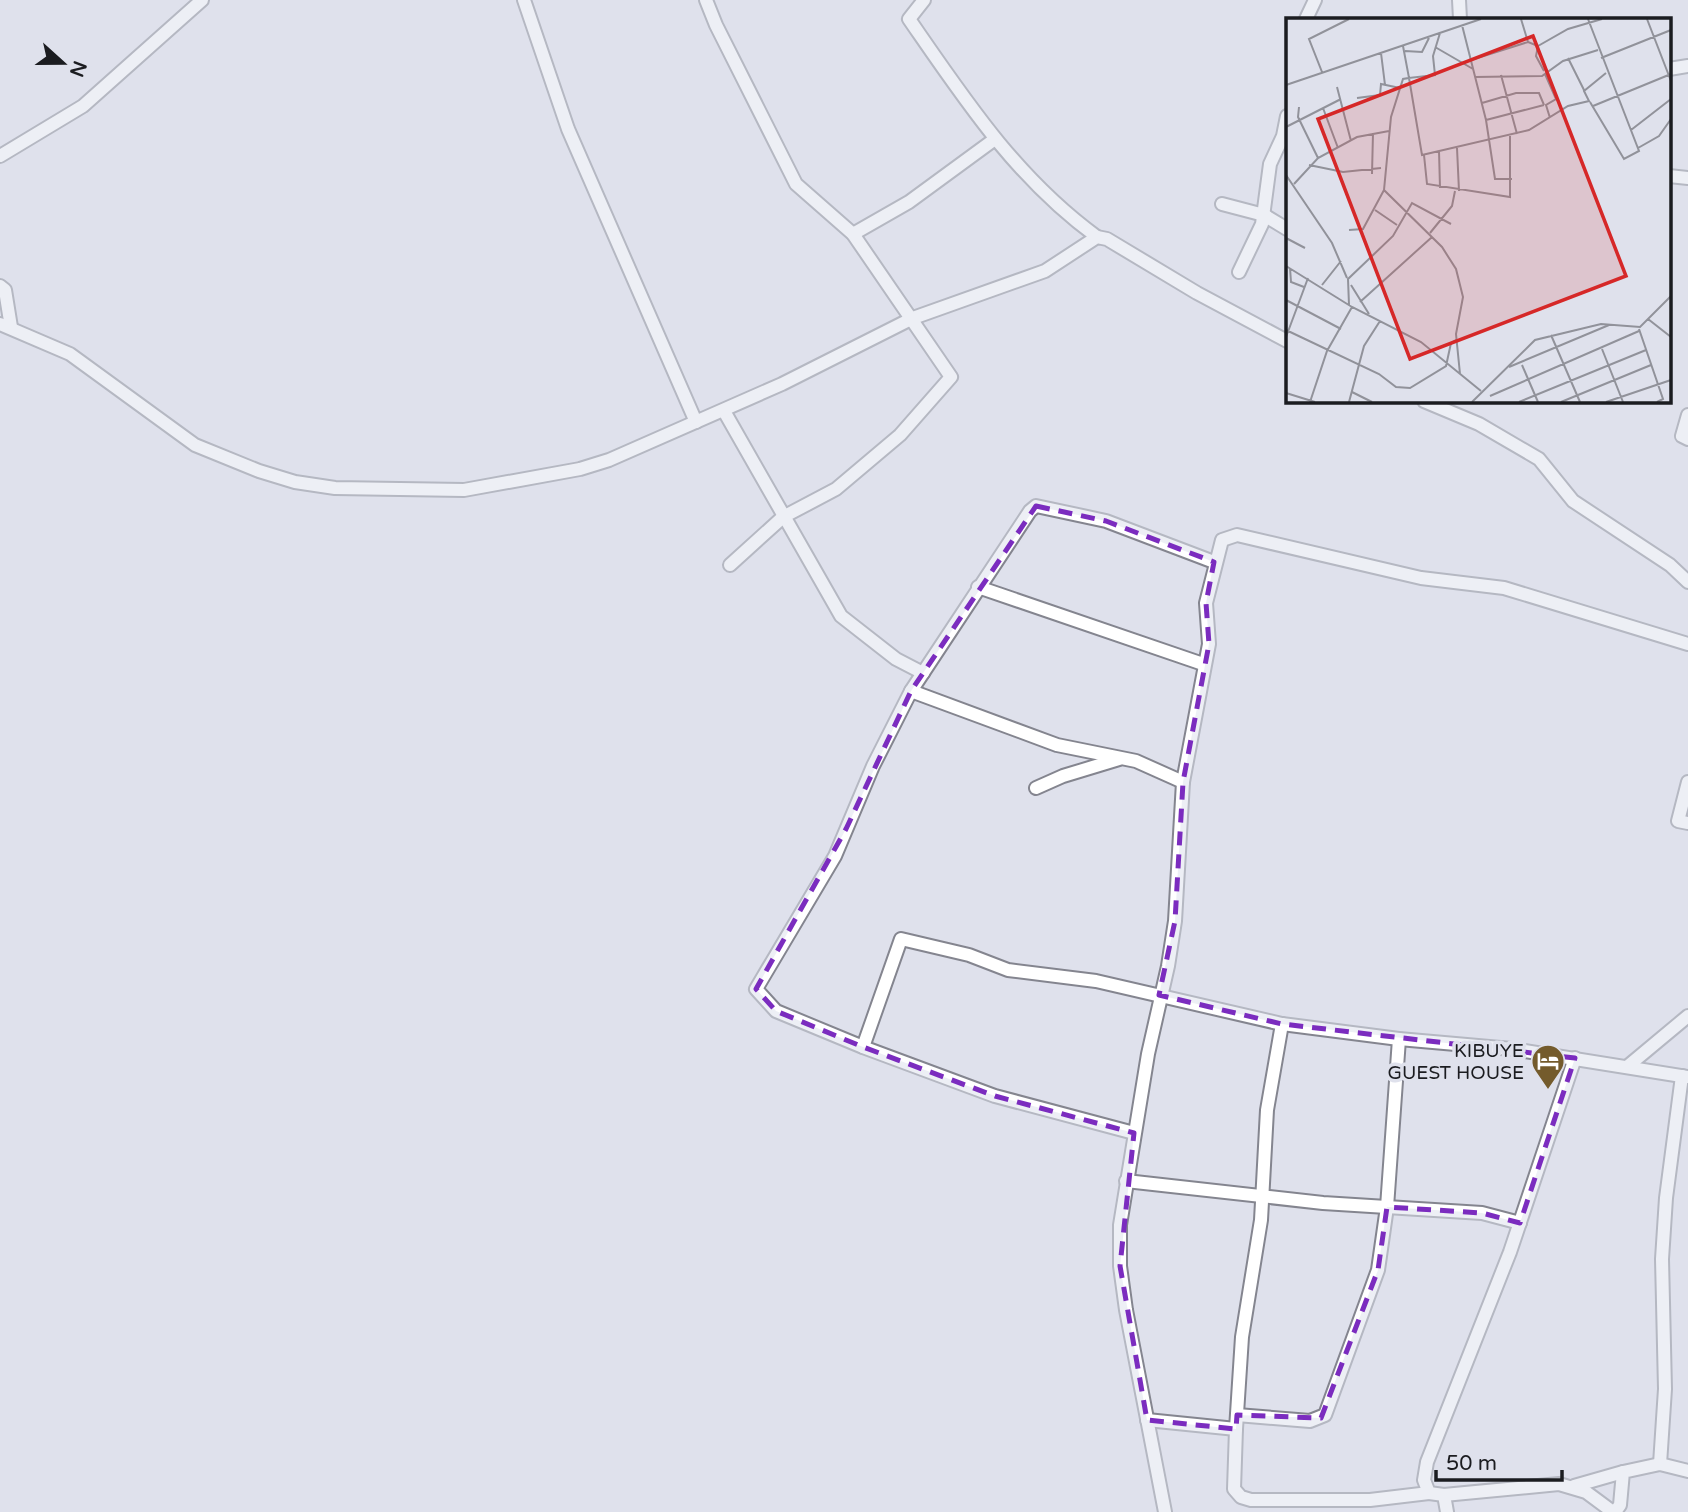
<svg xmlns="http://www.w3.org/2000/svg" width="1688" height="1512" font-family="'Varela Round',sans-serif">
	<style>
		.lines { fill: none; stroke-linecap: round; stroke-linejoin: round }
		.minor-casing { stroke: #84858f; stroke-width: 16 }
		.minor { stroke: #fff; stroke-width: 12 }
		.marked { fill: none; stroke: #7b2cbf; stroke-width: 5; stroke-dasharray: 14 9; stroke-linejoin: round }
		.labels { text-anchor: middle; stroke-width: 7; stroke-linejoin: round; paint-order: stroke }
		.poi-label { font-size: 19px; fill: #1b1c20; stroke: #dfe1ec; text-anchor: end }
		.inset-road { fill: none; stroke: #91929a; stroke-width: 2 }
		.view { fill: #d62828; fill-opacity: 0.15; stroke: #d62828; stroke-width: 3.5 }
		.inset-edge { fill: none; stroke: #1b1c20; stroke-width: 3.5 }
	</style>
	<rect width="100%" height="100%" fill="#dfe1ec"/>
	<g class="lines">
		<defs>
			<g id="minor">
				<polyline points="524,0 568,129 696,422"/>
				<polyline points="706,0 716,25 796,184 853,234 951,377 900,435 836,489 783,517 730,565"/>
				<path d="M924,0L909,19C965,100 1016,178 1097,237"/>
				<polyline points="1459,0 1460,19"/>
				<polyline points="1306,19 1315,0"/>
				<polyline points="1669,69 1688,66"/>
				<polyline points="0,156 83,106 202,0"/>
				<polyline points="1669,176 1688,178"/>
				<polyline points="1222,204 1264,215 1287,229"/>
				<polyline points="853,234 909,202 995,139"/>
				<polyline points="1239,272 1262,224 1270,164 1283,136 1287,116"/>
				<polyline points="0,286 5,290 11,327"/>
				<polyline points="0,324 70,354 195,445 259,471 295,482 335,488 464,490 580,469 609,460 782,384 913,318 1045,271 1097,237 1107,239 1197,293 1287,341"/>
				<polyline points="1424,401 1479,424 1539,459 1573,501 1670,565 1688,582"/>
				<polyline points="724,411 841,616 896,659 923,673"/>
				<polyline points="1688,415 1682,436 1688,439"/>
				<polyline points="978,587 1203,664"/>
				<polyline points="911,691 1057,745 1136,761 1183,782"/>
				<polyline points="1688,782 1678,821 1688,823"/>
				<polyline points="1036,788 1063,776 1119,759"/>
				<polyline points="863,1047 901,939 969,955 1008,970 1096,981 1282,1024 1399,1039 1512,1049 1688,1077"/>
				<polyline points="1628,1066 1688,1016"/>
				<polyline points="1134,1133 995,1096 863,1047 776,1011 756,989 835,856 873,766 911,691 1030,511 1036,506 1106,521 1214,562"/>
				<polyline points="1126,1181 1323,1203 1482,1213 1520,1223"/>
				<polyline points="1237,1415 1310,1421 1325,1415 1378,1270 1387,1207 1399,1039"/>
				<polyline points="1147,1420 1236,1429 1234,1489 1241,1497 1251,1500 1370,1500 1429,1493"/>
				<polyline points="1236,1429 1242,1337 1261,1220 1267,1110 1282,1024"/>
				<polyline points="1660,1464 1665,1389 1662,1259 1666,1198 1682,1076"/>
				<polyline points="1574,1486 1623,1472"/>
				<polyline points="1444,1495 1559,1484 1586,1492 1613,1512"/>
				<polyline points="1165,1512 1126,1310 1120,1266 1120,1225 1148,1054 1168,966 1175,921 1183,782 1209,644 1206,603 1222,540 1237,535 1421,578 1504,588 1688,644"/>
				<polyline points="1447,1512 1444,1495 1429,1493 1424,1480 1427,1462 1510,1252 1575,1058"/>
				<polyline points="1615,1512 1620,1505 1623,1472 1660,1464 1688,1471"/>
			</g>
		</defs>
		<use href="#minor" class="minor-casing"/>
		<use href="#minor" class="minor"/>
	</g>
	<path d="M0 0H1688V1512H0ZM1036,506L1106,521L1214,562L1206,603L1209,644L1183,782L1175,921L1159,995L1282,1024L1575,1058L1520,1223L1482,1213L1387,1207L1378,1270L1321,1418L1237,1415L1236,1429L1147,1420L1120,1266L1134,1133L995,1096L863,1047L776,1011L756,989L846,829L911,691Z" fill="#dfe1ec" fill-opacity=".55" fill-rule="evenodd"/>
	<path class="marked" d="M1036,506L1106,521L1214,562L1206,603L1209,644L1183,782L1175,921L1159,995L1282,1024L1575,1058L1520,1223L1482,1213L1387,1207L1378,1270L1321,1418L1237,1415L1236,1429L1147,1420L1120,1266L1134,1133L995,1096L863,1047L776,1011L756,989L846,829L911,691Z"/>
	<defs>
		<symbol id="hotel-pin" viewBox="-11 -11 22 30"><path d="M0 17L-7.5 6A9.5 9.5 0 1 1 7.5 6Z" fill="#745b2c" stroke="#dfe1ec"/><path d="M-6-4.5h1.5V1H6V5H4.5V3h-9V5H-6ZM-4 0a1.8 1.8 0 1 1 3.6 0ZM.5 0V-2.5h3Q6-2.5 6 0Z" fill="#fff"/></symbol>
	</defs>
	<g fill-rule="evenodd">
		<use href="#hotel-pin" x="1529" y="1042" width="38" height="52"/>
	</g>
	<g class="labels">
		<g class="poi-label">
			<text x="1524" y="1057">KIBUYE<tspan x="1524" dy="22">GUEST HOUSE</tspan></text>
		</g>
	</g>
	<g transform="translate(1286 18)">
		<rect width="385" height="385" fill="#dfe1ec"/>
		<path class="inset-road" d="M235,1L242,24L252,28L250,38L258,53M302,1L353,133L338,141L304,84M361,1L385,63M176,7L200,102L209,161H226M117,28L123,60L149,57L147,38L154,15M252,28L282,11L316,1M149,29L187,51M119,33L136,34L143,20M95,35L99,67M282,40L298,72M315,40L385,12M185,42L242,24M36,54L23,21L63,1M259,56L270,81L260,87L264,100M215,57L231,116M189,59L256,58L277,43L312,32M0,67L195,1M51,69L65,123M71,80L94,77L95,66L114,70M196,85L230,75H253L258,87M307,88L385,56M13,89L12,99L32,140M37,90L52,130M200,102L258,87M0,109L55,81M345,112L385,81M171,130L173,173M352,130L373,118L385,101M153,133L154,170M138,137L141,166L224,179V118M23,147L57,154L95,150M86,156L87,115M0,157L46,225L61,260M8,166L32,140L71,119L103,113M89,192L111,207M63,212L77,211L98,172M144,215L166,188L169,173M0,220L19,230M0,248L66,289L135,324L195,373M4,250L5,264L18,269M36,267L55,243M65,267L83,296M0,282L55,311M74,284L146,219M63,287L62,261L107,218L126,185L165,206M362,301L385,319M353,311L377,381L371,384M0,312L93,356L110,369L124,370L160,348L165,325L170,322M265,317L294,384M0,319L22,260M316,331L337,384M236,347L252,384M223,349L323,307M174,356L170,316L177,279L170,251L156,229L98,172L105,99L117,61L123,60L136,137L243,112L282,88L303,83L298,73L320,55M66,374L86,384M0,375L29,384M204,378L353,313M24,384L41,333L66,289M63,384L78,328L94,303M186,384L249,322L315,306L354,309L385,278M233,384L360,332M275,384L365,347M320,384L385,362"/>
		<path class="view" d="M247,18L340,258L124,341L32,101Z"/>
		<rect width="385" height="385" class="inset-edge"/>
	</g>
	<g transform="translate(63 63) rotate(111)" stroke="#dfe1ec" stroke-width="5" paint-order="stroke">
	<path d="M0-5L12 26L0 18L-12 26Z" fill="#1b1c20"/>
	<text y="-10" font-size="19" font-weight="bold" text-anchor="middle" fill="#1b1c20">N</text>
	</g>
	<path d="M1436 1470v10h126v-10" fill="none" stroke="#1b1c20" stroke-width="3.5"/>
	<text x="1446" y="1470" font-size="21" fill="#1b1c20" stroke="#dfe1ec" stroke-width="5" paint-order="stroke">50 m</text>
</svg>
